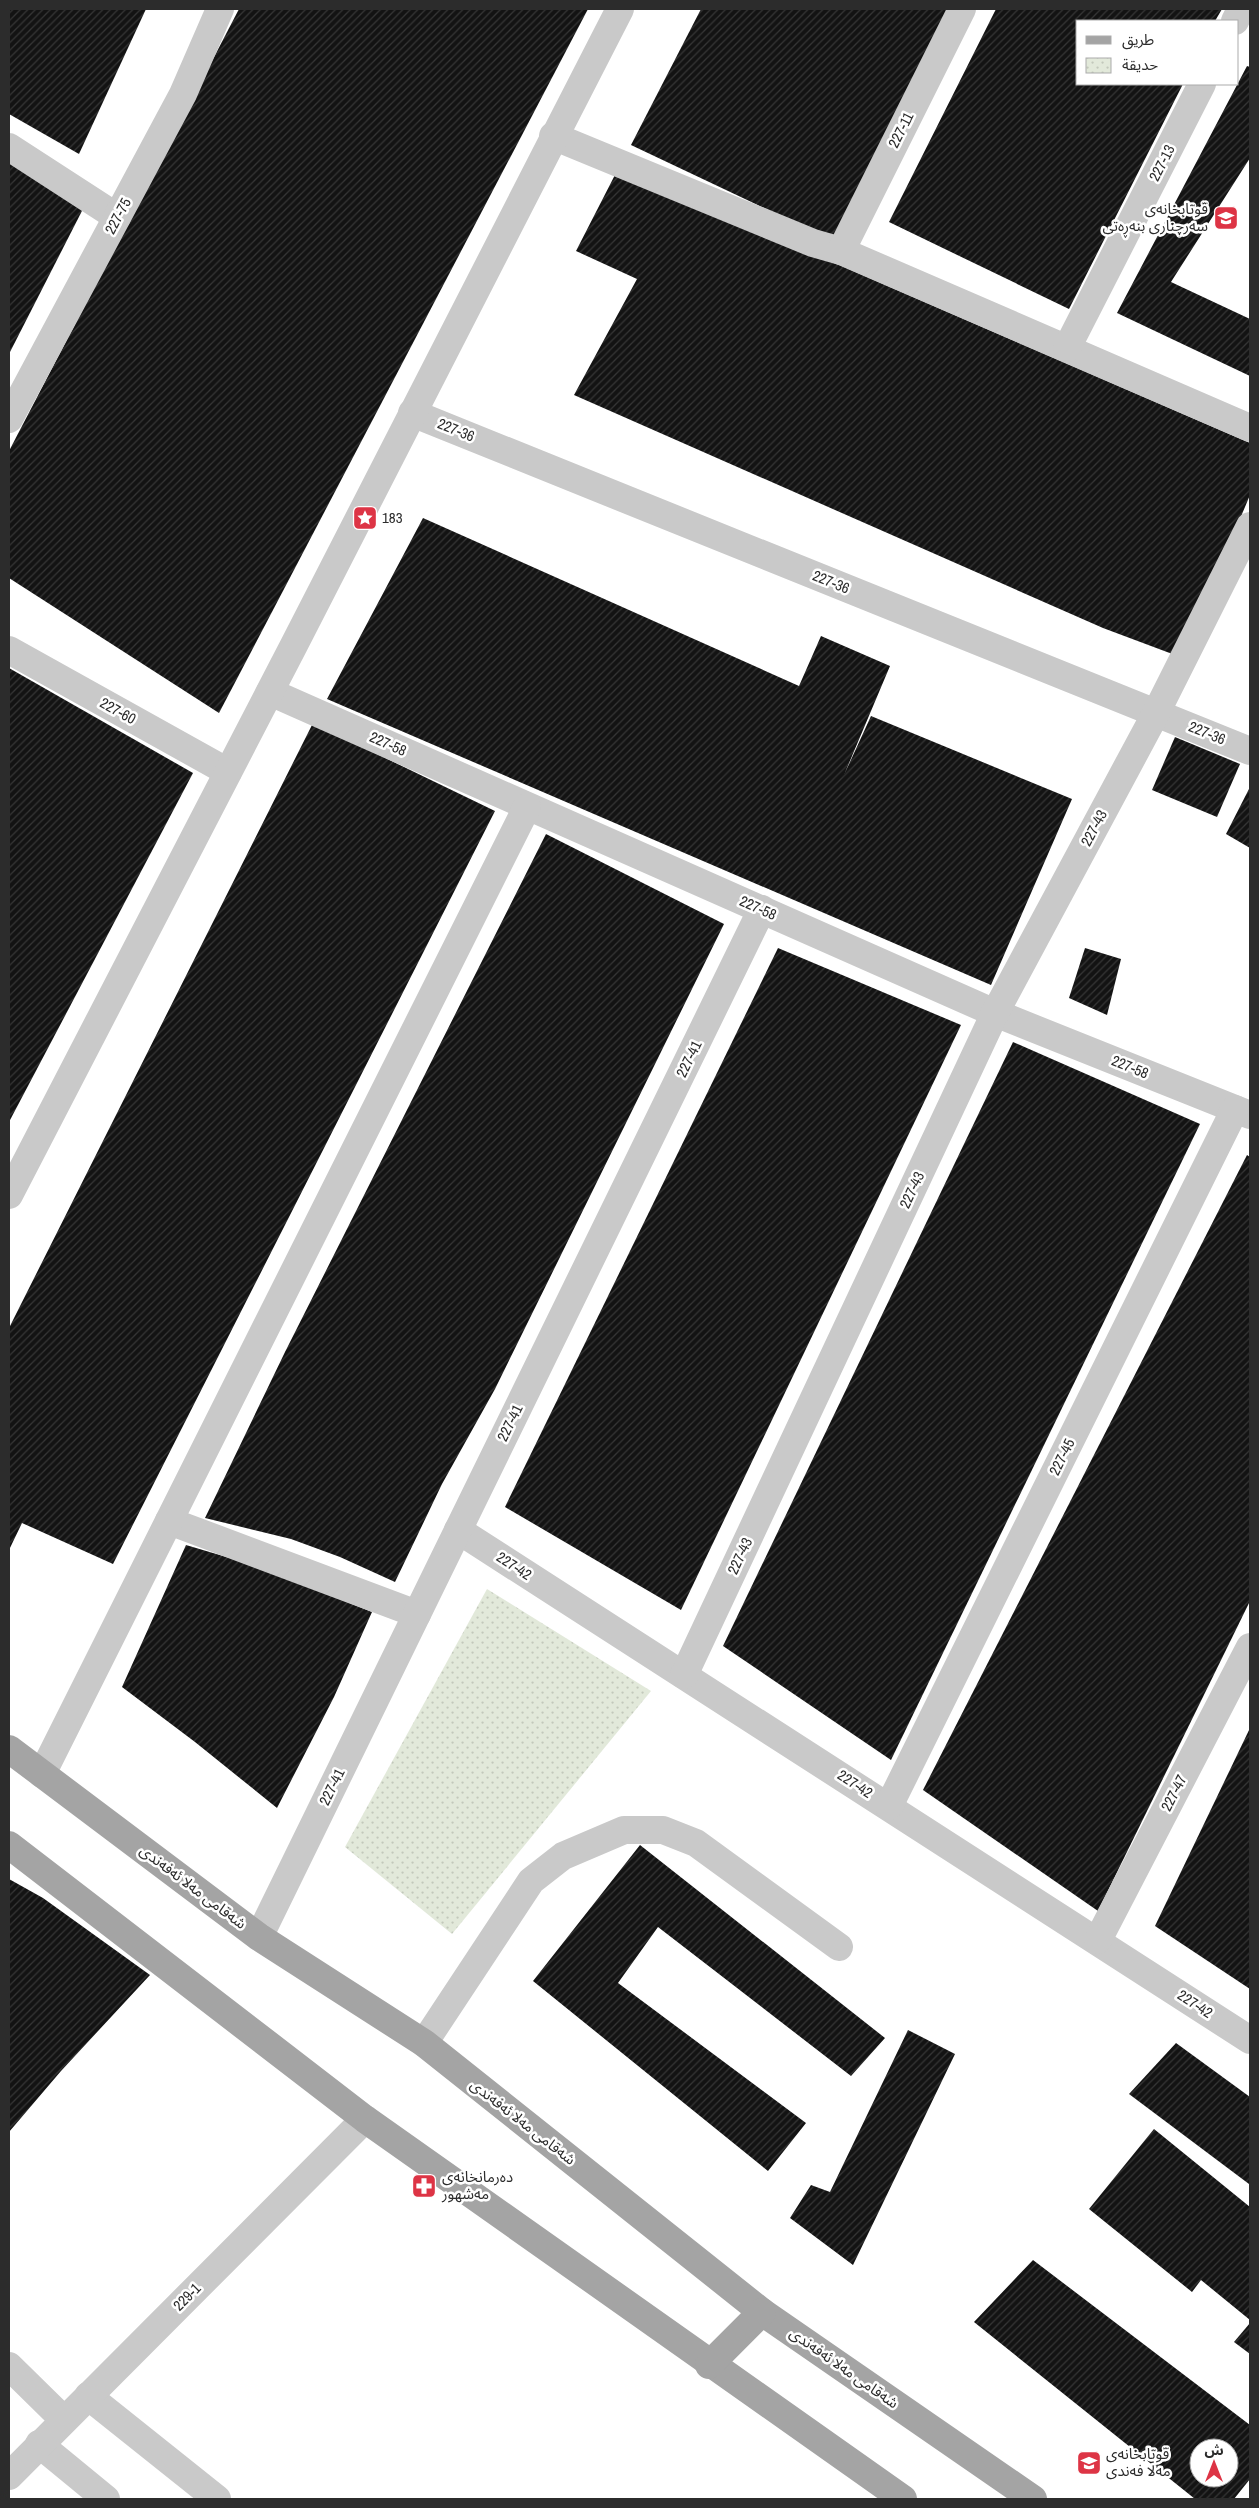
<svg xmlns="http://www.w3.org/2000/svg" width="1259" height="2508" font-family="'Archivo Narrow','Noto Sans Arabic',sans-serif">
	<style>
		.park { fill: url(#park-dots) }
		.building { fill: url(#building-hatch); fill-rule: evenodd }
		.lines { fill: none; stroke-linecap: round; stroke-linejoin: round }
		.minor { stroke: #c9c9c9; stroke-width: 28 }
		.major { stroke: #a4a4a4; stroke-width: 28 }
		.labels { text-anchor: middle; stroke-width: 5; stroke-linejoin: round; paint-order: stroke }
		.street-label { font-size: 15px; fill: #2c2c2c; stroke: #fff }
		.poi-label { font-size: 15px; fill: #2c2c2c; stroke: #fff; text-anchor: start }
	</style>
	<defs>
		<pattern id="park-dots" width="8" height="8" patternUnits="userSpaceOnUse" patternTransform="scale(1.25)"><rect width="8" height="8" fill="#e2e9da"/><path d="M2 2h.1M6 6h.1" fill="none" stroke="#c2c8bb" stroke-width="1.8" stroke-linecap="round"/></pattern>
		<pattern id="building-hatch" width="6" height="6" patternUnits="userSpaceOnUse" patternTransform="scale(1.25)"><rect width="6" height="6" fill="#131313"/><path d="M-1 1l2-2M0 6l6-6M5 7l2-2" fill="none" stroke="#363636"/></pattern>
	</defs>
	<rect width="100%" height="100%" fill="#fff"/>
	<polygon class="park" points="487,1589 651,1691 452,1934 345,1847"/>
	<g class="building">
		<polygon points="9,9 146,9 79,154 9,114"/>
		<polygon points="239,9 588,9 219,713 9,578 9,451"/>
		<polygon points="701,9 949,9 836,242 631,145"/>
		<polygon points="996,9 1222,9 1215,21 1078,21 1078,84 1183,84 1069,309 889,222"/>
		<polygon points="1247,66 1250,67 1250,158 1171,282 1250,319 1250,376 1117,313"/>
		<polygon points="9,159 85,205 9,354"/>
		<polygon points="618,169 1250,443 1250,495 1227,550 1175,655 1103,628 574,395 637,279 576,251"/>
		<polygon points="423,518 799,686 821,636 890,666 844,775 871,716 1072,799 991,985 327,699"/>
		<polygon points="9,668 193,773 9,1122"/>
		<polygon points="313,723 495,811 113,1564 22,1523 9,1550 9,1328"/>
		<polygon points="1175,737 1240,764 1217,817 1152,790"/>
		<polygon points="1250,787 1250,848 1226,834"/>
		<polygon points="546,834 724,924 495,1389 442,1484 395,1582 340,1557 291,1539 205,1518 285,1352"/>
		<polygon points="778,948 961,1025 681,1610 505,1507"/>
		<polygon points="1085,948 1121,959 1107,1015 1069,998"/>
		<polygon points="1013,1042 1200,1124 891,1760 723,1646"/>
		<polygon points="1247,1155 1250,1157 1250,1601 1098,1911 923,1790"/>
		<polygon points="186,1545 260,1567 372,1612 334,1697 277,1808 195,1742 122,1687"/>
		<polygon points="1250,1728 1250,1989 1155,1926"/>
		<polygon points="640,1845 885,2038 851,2076 658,1927 618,1983 806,2123 768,2171 533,1981"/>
		<polygon points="9,1879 43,1898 150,1975 61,2071 9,2132"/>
		<polygon points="908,2030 955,2054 853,2265 790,2218 811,2185 830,2192"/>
		<polygon points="1176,2043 1250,2097 1249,2184 1129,2094"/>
		<polygon points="1154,2129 1250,2207 1250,2320 1201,2280 1192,2292 1089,2209"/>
		<path d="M1033,2260L1250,2425V2479L1234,2499H1195L974,2322ZM1199,2448H1229V2478H1199Z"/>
		<polygon points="1250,2323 1250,2354 1234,2342"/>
	</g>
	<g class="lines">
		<g class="minor">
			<polyline points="1235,21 1241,9"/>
			<polyline points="553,136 813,243 841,251 1250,428"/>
			<polyline points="9,147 117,217"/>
			<polyline points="841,251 962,9"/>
			<polyline points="1067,348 1202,84"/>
			<polyline points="412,413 1250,751"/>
			<polyline points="9,419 183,94 220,9"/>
			<polyline points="9,650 228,772"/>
			<polyline points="270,692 995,1013 1250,1115"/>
			<polyline points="9,1195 294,645 620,9"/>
			<polyline points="169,1521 417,1614"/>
			<polyline points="458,1530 1250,2040"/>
			<polyline points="684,1675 995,1013 1156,713 1250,526"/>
			<polyline points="42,1774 527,807"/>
			<polyline points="889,1806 1235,1109"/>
			<polyline points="259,1937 762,909"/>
			<polyline points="1098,1940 1250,1647"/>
			<polyline points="424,2043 531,1881 563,1856 624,1830 663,1830 696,1843 839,1947"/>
			<polyline points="9,2366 64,2420"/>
			<polyline points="88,2396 217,2499"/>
			<polyline points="39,2444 106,2499"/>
			<polyline points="9,2476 365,2119"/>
		</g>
		<g class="major">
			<polyline points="9,1749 259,1937 424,2043 762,2312 1033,2499"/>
			<polyline points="9,1845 365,2119 903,2499"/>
			<polyline points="709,2365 762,2312"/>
		</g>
	</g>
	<defs>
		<symbol id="school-square" viewBox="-11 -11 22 22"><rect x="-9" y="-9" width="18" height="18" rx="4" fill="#dd3445" stroke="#fff"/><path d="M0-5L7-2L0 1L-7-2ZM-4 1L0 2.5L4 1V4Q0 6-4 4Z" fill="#fff"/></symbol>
		<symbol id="sight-square" viewBox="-11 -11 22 22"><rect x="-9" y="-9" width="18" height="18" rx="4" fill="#dd3445" stroke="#fff"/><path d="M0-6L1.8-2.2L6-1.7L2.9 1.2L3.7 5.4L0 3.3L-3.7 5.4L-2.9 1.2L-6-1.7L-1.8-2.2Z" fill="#fff"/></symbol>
		<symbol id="pharmacy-square" viewBox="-11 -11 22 22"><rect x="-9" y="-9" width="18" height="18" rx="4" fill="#dd3445" stroke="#fff"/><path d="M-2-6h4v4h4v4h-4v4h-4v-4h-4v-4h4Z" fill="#fff"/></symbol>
	</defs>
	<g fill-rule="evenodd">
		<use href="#school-square" x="1212" y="204" width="28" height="28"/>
		<use href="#sight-square" x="351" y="504" width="28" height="28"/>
		<use href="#pharmacy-square" x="410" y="2172" width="28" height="28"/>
		<use href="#school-square" x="1075" y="2449" width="28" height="28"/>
	</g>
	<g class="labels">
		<g class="street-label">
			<text transform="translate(901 130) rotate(-63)" y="5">227-11</text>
			<text transform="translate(1162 163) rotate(-63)" y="5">227-13</text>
			<text transform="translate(118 216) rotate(-62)" y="5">227-75</text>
			<text transform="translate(456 430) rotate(22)" y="5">227-36</text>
			<text transform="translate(831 582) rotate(22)" y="5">227-36</text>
			<text transform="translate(118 711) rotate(29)" y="5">227-60</text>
			<text transform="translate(1207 733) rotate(22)" y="5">227-36</text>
			<text transform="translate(388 744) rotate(24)" y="5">227-58</text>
			<text transform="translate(1094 828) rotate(-62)" y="5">227-43</text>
			<text transform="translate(758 908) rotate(24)" y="5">227-58</text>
			<text transform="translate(689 1059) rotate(-64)" y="5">227-41</text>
			<text transform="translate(1130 1067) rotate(22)" y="5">227-58</text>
			<text transform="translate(912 1190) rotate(-65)" y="5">227-43</text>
			<text transform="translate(510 1423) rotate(-64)" y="5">227-41</text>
			<text transform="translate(1062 1457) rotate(-64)" y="5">227-45</text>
			<text transform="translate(740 1556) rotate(-65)" y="5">227-43</text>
			<text transform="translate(514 1566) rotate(33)" y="5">227-42</text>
			<text transform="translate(855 1784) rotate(33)" y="5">227-42</text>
			<text transform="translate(332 1787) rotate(-64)" y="5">227-41</text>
			<text transform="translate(1174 1793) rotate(-63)" y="5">227-47</text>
			<text transform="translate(193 1887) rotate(37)" y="5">شەقامی مەلا ئەفەندی</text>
			<text transform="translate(1195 2004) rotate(33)" y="5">227-42</text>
			<text transform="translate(523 2122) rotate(38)" y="5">شەقامی مەلا ئەفەندی</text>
			<text transform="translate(187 2297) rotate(-45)" y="5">229-1</text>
			<text transform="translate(844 2368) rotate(35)" y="5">شەقامی مەلا ئەفەندی</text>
		</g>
		<g class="poi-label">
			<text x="1208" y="214" text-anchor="end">قوتابخانەی<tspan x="1208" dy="17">سەرچناری بنەڕەتی</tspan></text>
			<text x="382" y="523">183</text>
			<text x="442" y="2182">دەرمانخانەی<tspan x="442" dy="17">مەشهور</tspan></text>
			<text x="1106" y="2459">قوتابخانەی<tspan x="1106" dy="17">مەلا فەندی</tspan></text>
		</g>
	</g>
	<rect width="1259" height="2508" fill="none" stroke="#2c2c2c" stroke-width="20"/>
	<rect x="1076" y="20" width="162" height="65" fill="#ffffff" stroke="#ababab"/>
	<rect x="1086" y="36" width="25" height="8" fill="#a4a4a4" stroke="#ababab"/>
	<text x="1122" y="45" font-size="15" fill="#2c2c2c">طريق</text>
	<rect x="1086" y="58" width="25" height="15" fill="url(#park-dots)" stroke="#ababab"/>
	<text x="1122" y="70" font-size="15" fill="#2c2c2c">حديقة</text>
	<g transform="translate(1214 2463)"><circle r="24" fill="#ffffff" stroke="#ababab"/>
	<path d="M0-4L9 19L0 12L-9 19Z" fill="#dd3445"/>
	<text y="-8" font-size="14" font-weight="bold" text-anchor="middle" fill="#2c2c2c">ش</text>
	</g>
</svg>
